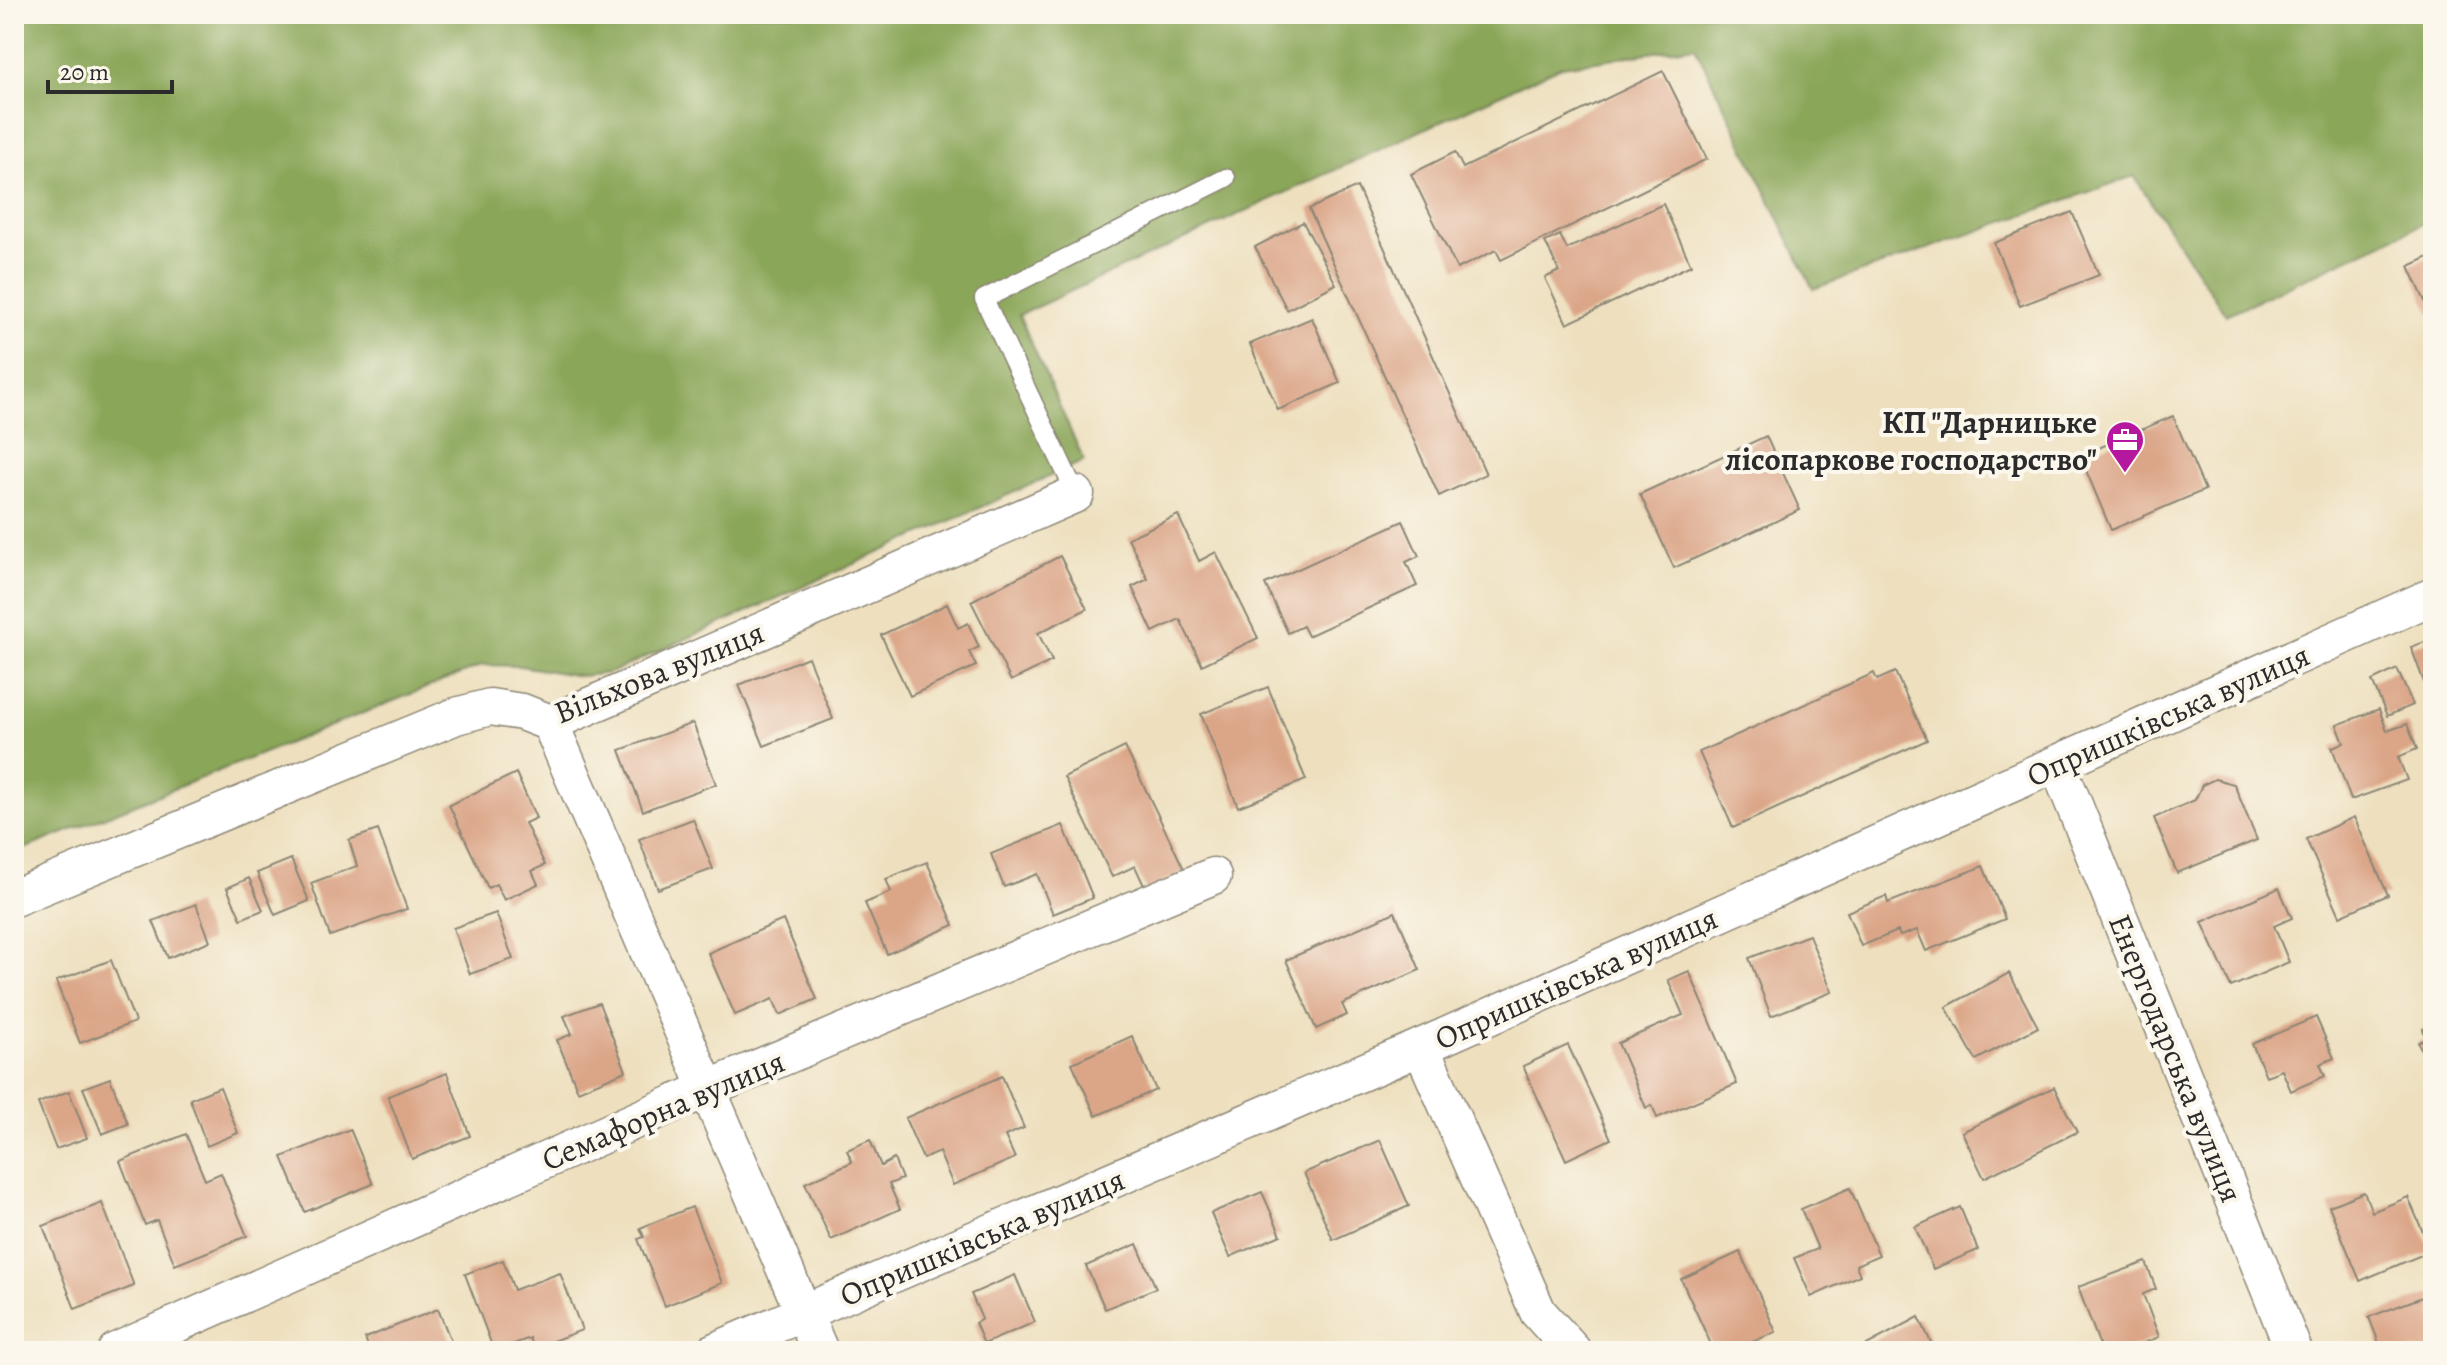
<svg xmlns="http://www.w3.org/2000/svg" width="2447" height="1365" font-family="Alegreya,serif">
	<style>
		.forest { fill: #8aa658; stroke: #5a6842; stroke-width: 2 }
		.building { fill: #dba688 }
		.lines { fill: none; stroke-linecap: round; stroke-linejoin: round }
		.lane-casing { stroke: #8c8675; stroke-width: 21 }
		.street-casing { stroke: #8c8675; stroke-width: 39 }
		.lane { stroke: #fff; stroke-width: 18 }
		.street { stroke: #fff; stroke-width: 36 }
		.labels { text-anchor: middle; stroke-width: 8; stroke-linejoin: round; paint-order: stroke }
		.poi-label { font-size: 32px; font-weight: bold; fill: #2b2b2b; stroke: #fbf7ec; text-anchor: end }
		.street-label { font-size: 32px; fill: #2b2b2b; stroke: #fbf7ec }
	</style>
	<rect width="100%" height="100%" fill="#fbf7ec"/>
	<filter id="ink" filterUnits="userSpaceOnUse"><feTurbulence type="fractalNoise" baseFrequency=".0125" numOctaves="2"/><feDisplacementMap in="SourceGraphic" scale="16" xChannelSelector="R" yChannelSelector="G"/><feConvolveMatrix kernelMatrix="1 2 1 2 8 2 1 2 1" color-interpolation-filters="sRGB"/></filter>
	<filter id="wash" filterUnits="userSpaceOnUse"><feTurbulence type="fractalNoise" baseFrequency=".006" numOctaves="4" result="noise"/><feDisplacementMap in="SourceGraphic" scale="32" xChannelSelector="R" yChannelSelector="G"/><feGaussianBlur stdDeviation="1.8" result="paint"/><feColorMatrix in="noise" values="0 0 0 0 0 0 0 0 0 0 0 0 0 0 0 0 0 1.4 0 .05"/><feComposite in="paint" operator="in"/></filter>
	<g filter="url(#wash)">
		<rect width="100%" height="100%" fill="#eee0bf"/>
		<polygon class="forest" points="14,14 2433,14 2433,219 2226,315 2134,176 1813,289 1695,46 1562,66 1019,315 1084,461 610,673 580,676 520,666 483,665 14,853"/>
		<g id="blocks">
			<g class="building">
				<polygon points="1663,71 1707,159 1501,260 1496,250 1457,269 1411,174 1455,152 1463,168"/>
				<polygon points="1357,187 1486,474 1439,496 1309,209"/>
				<polygon points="1663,204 1691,265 1567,324 1545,278 1559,271 1545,242 1560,235 1567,249"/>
				<polygon points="2072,212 2099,275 2020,306 1994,243"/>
				<polygon points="1303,222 1336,284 1287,310 1255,247"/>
				<polygon points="2433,255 2433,319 2409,266"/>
				<polygon points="1312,318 1340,383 1278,410 1250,344"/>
				<polygon points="2173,416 2205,490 2111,530 2080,456"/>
				<polygon points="1766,436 1800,510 1674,568 1640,494"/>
				<polygon points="1178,515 1199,561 1216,552 1258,638 1202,665 1180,619 1153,632 1132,587 1148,579 1128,538"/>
				<polygon points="1403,521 1419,556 1406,562 1417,586 1308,636 1303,626 1288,633 1265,584"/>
				<polygon points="1060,556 1087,609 1038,633 1052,661 1011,681 971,601"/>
				<polygon points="947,604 958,628 968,623 979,647 969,652 976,666 910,696 881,635"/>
				<polygon points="2433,639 2433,691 2428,693 2411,647"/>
				<polygon points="808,657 833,719 764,746 739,685"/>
				<polygon points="2397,669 2413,705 2387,716 2372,681"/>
				<polygon points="1895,672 1927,740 1733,828 1699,752 1874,673 1877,680"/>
				<polygon points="1268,687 1306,780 1238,807 1201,714"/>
				<polygon points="2379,709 2387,731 2407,724 2417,749 2398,757 2407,780 2351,800 2332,747 2344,743 2337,725"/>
				<polygon points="693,723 716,784 643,811 620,750"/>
				<polygon points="1125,747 1185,871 1146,890 1135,866 1112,877 1064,777"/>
				<polygon points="516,773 536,818 525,823 545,865 532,871 538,884 504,900 496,884 488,888 449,805"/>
				<polygon points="2215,779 2234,784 2257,840 2177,873 2154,818 2195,800 2202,785"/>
				<polygon points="2354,817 2388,895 2340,916 2306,839"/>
				<polygon points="693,819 713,869 658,889 639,839"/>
				<polygon points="1063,825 1093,898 1053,914 1037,874 1004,887 991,854"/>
				<polygon points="378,830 407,909 330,936 311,883 357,866 349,840"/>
				<polygon points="291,859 309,901 275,915 257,873"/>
				<polygon points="927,862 954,925 887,954 865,903 891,892 886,879"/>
				<polygon points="1983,866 2005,919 1926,951 1917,930 1900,936 1898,931 1861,946 1847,912 1886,896 1888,903"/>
				<polygon points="249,878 263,910 241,919 227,888"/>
				<polygon points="2279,888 2292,918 2274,926 2289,962 2231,987 2202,922"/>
				<polygon points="196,904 210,941 168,958 153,921"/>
				<polygon points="1395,912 1420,970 1342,1004 1347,1015 1316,1029 1286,960"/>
				<polygon points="496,913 513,959 470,974 453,928"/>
				<polygon points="783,920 817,999 780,1015 773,999 735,1015 708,953"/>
				<polygon points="1809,935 1832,992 1771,1016 1749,958"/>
				<polygon points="111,960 135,1022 80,1043 56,981"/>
				<polygon points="1689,971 1737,1084 1657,1118 1652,1105 1646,1108 1618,1043 1683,1015 1668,980"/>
				<polygon points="2009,973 2038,1027 1976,1060 1946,1007"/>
				<polygon points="599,1003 626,1071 578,1091 557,1040 572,1034 564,1016"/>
				<polygon points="2316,1017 2334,1058 2320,1064 2325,1076 2291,1091 2282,1070 2266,1076 2252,1044"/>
				<polygon points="2433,1024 2433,1076 2418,1042 2426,1039 2423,1029"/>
				<polygon points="1132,1036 1156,1090 1096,1116 1072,1063"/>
				<polygon points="1568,1045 1611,1139 1566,1160 1523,1066"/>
				<polygon points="447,1073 470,1136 412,1159 388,1096"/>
				<polygon points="1002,1076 1024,1128 1005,1136 1015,1158 953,1185 939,1152 923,1159 905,1118"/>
				<polygon points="110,1078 128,1124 102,1134 83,1088"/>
				<polygon points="220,1087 238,1133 207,1146 190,1099"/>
				<polygon points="2054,1087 2077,1132 1984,1178 1962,1132"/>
				<polygon points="69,1091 87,1138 56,1149 38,1103"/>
				<polygon points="350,1129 373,1184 305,1212 282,1157"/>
				<polygon points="186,1134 205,1180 221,1173 247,1236 175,1265 157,1220 145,1225 120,1161"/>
				<polygon points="870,1140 881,1166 894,1159 902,1179 889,1184 900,1209 831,1240 805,1183 852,1162 847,1150"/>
				<polygon points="1380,1140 1409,1206 1333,1240 1304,1173"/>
				<polygon points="1850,1188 1879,1255 1856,1265 1860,1275 1811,1297 1794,1258 1818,1249 1801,1209"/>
				<polygon points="1262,1192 1281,1235 1230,1257 1211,1213"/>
				<polygon points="2364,1192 2372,1212 2408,1197 2431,1251 2360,1281 2329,1206"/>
				<polygon points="102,1203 134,1286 75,1309 43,1226"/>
				<polygon points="692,1207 722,1283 665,1306 638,1239 644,1237 640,1228"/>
				<polygon points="1960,1207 1978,1250 1933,1269 1915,1227"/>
				<polygon points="1137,1244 1156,1288 1105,1309 1086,1266"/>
				<polygon points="1740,1252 1776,1332 1731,1351 1714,1351 1681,1279"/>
				<polygon points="503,1260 514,1290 560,1273 582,1330 534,1348 530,1338 494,1351 465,1274"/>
				<polygon points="2146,1262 2156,1289 2143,1294 2159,1337 2123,1351 2102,1351 2078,1287"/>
				<polygon points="1015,1275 1035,1322 984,1344 975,1323 982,1319 971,1294"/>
				<polygon points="2433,1293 2433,1351 2382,1351 2369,1317"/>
				<polygon points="438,1309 455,1351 370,1351 365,1338"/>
				<polygon points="1919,1317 1935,1351 1863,1351 1861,1348"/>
			</g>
		</g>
	</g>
	<g filter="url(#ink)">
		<use href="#blocks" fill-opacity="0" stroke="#8c8675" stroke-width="2"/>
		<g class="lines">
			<defs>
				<polyline id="lane" points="1076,494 984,299 1226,178"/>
				<g id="street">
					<polyline points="550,723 820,1351"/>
					<polyline points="2058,765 2294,1351"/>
					<polyline points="14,898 456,716 490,707 522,712 550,723 1076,494"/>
					<polyline points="1421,1047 1538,1312 1573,1351"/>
					<polyline points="116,1351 677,1102 1213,876"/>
					<polyline points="715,1351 1421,1047 2433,596"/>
				</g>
			</defs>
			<use href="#lane" class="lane-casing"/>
			<use href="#street" class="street-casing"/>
			<use href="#lane" class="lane"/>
			<use href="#street" class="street"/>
		</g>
	</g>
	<defs>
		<symbol id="office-pin" viewBox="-11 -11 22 30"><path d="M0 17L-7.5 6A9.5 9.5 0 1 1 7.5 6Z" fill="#b5179e" stroke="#fbf7ec"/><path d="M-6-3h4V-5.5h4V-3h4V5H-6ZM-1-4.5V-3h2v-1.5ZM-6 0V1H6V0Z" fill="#fff"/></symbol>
	</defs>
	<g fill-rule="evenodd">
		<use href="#office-pin" x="2103" y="418" width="44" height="60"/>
	</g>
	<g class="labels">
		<g class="poi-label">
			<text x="2097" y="433">КП "Дарницьке<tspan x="2097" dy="37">лісопаркове господарство"</tspan></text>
		</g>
		<g class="street-label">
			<text transform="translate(659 672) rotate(-22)" y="11">Вільхова вулиця</text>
			<text transform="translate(2168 715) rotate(-24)" y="11">Опришківська вулиця</text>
			<text transform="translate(1576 978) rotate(-24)" y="11">Опришківська вулиця</text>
			<text transform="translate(2176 1058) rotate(68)" y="11">Енергодарська вулиця</text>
			<text transform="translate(663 1110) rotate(-23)" y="11">Семафорна вулиця</text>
			<text transform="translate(982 1237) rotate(-23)" y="11">Опришківська вулиця</text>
		</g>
	</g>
	<rect width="2447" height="1365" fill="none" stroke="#fbf7ec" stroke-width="48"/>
	<path d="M48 80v12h124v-12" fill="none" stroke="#2b2b2b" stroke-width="4"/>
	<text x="60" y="80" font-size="24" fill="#2b2b2b" stroke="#fbf7ec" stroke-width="6" paint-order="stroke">20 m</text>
</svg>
